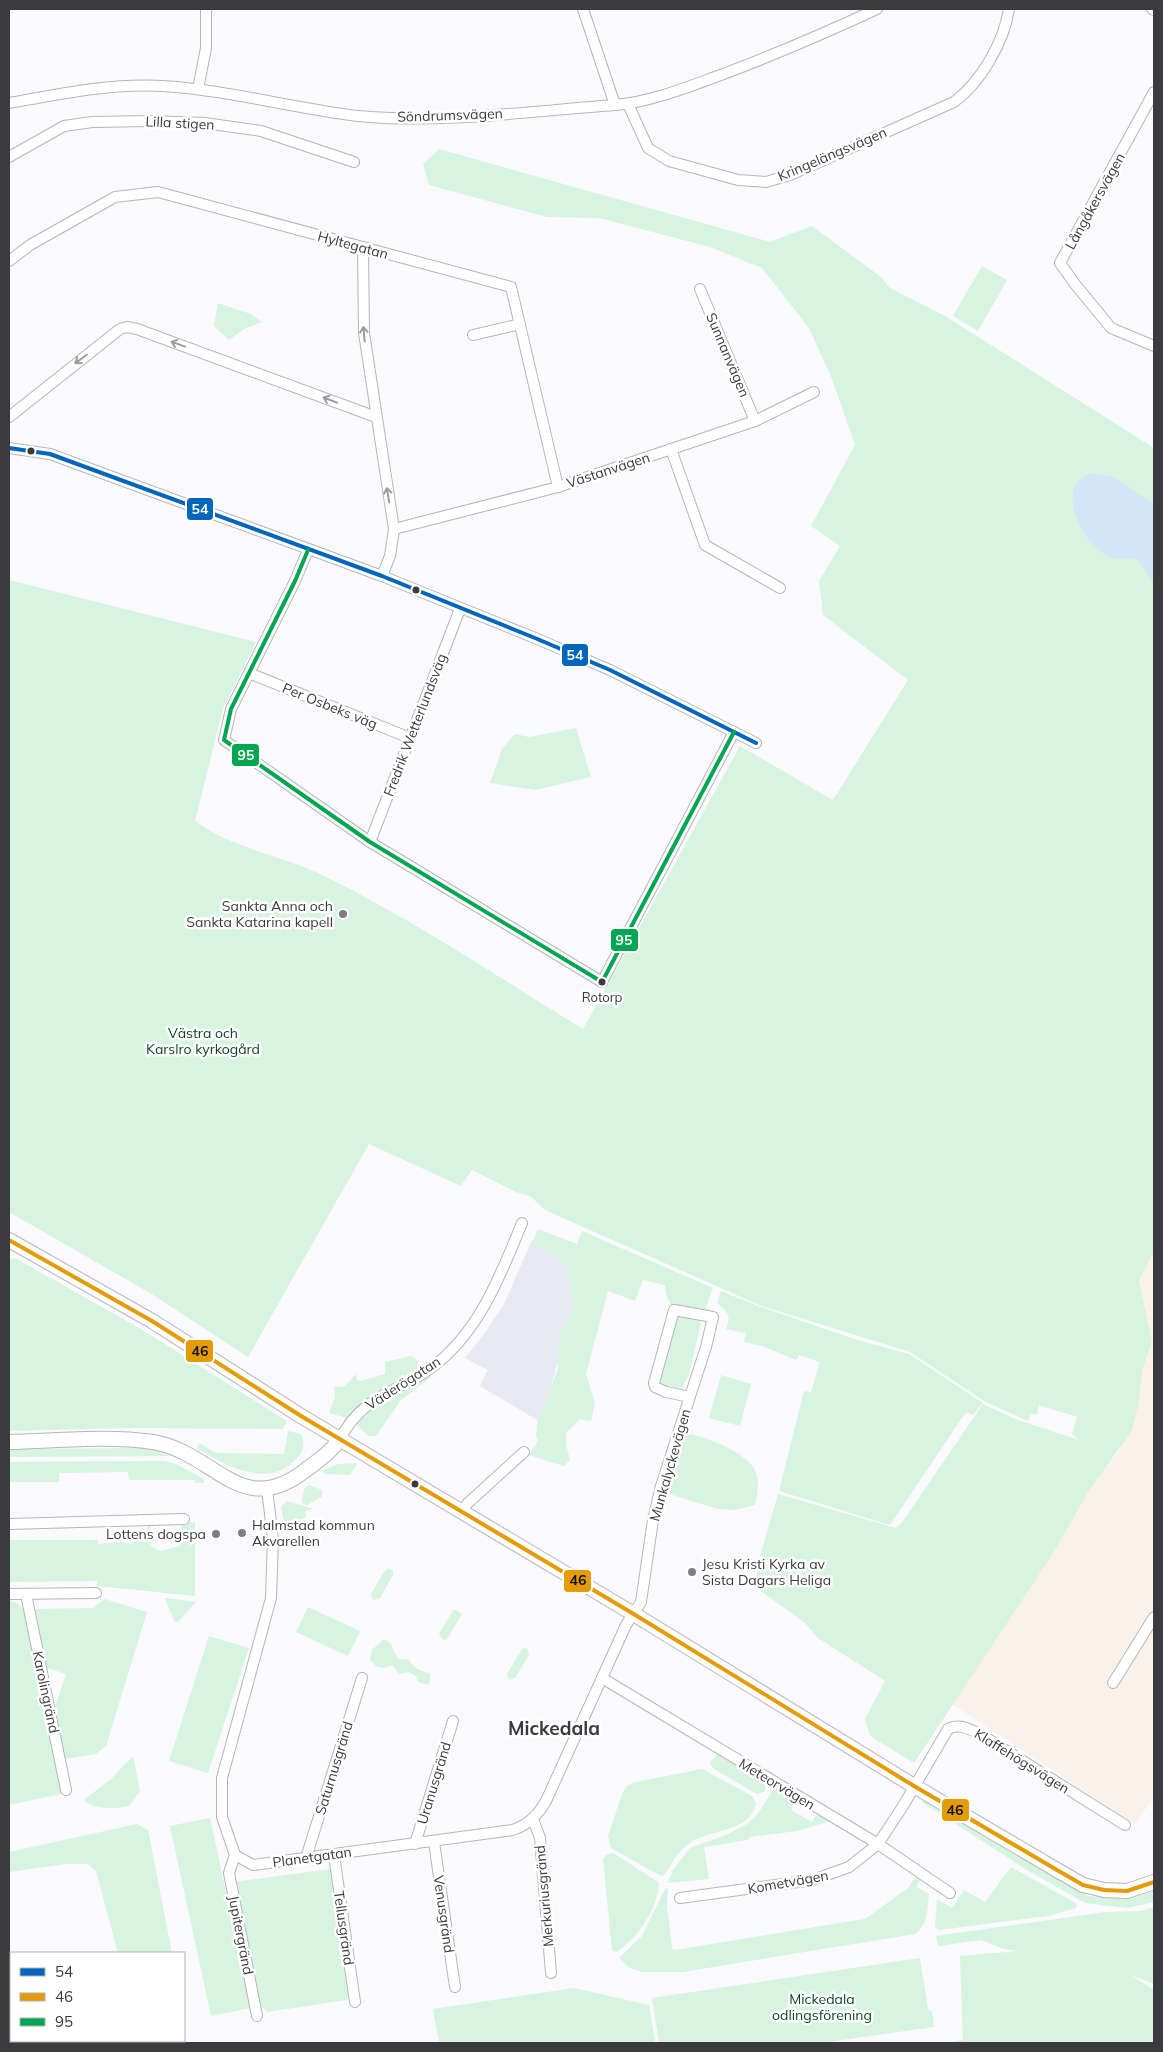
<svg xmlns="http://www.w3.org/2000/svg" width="1163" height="2052" font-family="Mulish,sans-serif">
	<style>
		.commercial { fill: #faf2ea }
		.built { fill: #e9e9f3 }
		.green { fill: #d6f4e0 }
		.water { fill: #d2e6f8 }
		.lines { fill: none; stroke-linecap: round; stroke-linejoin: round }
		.street-casing { stroke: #b6b6b9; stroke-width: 12 }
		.secondary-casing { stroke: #b6b6b9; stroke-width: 16 }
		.street { stroke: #fefeff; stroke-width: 10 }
		.secondary { stroke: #fefeff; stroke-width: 14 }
		.bus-1-casing { stroke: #fff; stroke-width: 8 }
		.bus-2-casing { stroke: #fff; stroke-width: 8 }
		.bus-3-casing { stroke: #fff; stroke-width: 8 }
		.bus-1 { stroke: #0065bd; stroke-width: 4 }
		.bus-2 { stroke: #e49b06; stroke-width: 4 }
		.bus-3 { stroke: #00a651; stroke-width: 4 }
		.oneway { stroke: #9c9c9f }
		.bus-dot { fill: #3b3b3f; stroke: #fff; stroke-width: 2 }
		.poi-dot { fill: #7e7e82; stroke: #fff; stroke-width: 2 }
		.labels { text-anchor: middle; stroke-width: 5; stroke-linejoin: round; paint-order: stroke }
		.bus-label { font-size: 13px; fill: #3b3b3f; stroke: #fff }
		.street-label { font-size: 14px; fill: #3b3b3f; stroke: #fff }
		.poi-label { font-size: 14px; fill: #3b3b3f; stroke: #fff; text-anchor: end }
		.park-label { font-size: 14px; fill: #0c4725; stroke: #fff }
		.district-label { font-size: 19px; font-weight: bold; fill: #3b3b3f; stroke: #fff }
		.line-badge { stroke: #fff; stroke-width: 2 }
		.badge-label { font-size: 14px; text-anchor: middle; font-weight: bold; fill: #fff }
		.pale-badge-label { font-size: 14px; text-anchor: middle; font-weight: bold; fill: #111 }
	</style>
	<rect width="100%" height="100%" fill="#f9f9fe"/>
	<polygon class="commercial" points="1154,1251 1154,1797 1135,1824 952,1704 1052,1555 1089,1491 1120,1450 1139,1400 1142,1371 1152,1341 1139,1281"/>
	<polygon class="built" points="532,1240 565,1254 578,1320 556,1367 542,1423 480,1386 488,1370 465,1358 484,1334 504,1304"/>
	<g class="green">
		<path d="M439,149L770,242L812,226L881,277L890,288L945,316L1154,448V1251L1139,1281L1152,1341L1142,1371L1139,1400L1132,1431L1089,1491L1052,1555L914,1763L870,1736L865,1719L885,1681L818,1638L805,1623L761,1591L757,1578L758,1563L778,1494L896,1528L901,1524L983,1404L1015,1419L1079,1440L1072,1434L1077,1417L1039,1405L1037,1414H1031L1028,1421L984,1401L910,1352L759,1305L545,1210L530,1196L516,1192L472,1170L461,1186L369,1144L248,1357L150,1293L9,1212V580L256,642L223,709L195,821C233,849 282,855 324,876C414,920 498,977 583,1029L740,746L833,800L908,680L823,615L819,581L840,546L811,526L855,445L832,379L809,328L762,268L710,247L599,218L547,217L429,185L423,164Z"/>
		<polygon points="982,266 1007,280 978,331 953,316"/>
		<polygon points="218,303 251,314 262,322 244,329 229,340 214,326"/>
		<polygon points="576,728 591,777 535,790 490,783 502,749 515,734 529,737"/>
		<polygon points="538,1229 577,1244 582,1231 713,1288 704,1312 671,1305 667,1297 665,1285 643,1280 635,1301 608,1291 586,1374 595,1403 591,1421 580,1419 566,1433 566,1445 570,1460 564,1466 529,1455 538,1441 536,1436 537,1423 558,1369 559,1340 574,1301 564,1260 532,1244"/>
		<polygon points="15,1258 141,1329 287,1421 283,1429 130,1428 9,1431 9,1260"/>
		<path d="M721,1291L758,1306L857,1340L909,1354L983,1403L973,1415L966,1412L890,1525L779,1491L804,1391L811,1392L820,1362L799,1355L796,1360L762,1346L744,1342L746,1333L726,1329C732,1315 727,1311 717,1303Z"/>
		<polygon points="676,1315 698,1319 701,1323 689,1374 680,1393 659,1385"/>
		<polygon points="411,1356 418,1360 418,1368 373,1394 347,1418 329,1413 335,1397 334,1387 345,1386 356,1374 357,1380 360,1381 385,1374 385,1362"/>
		<polygon points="721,1375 751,1384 740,1426 709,1418"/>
		<polygon points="428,1376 431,1377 401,1400 376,1436 369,1436 356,1424 381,1400"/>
		<path d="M288,1431L301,1434C305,1442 304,1451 297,1458C269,1490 227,1466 198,1449V1445L201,1444L216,1453L284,1454Z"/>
		<path d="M683,1433C703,1435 741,1450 753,1467C760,1476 758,1494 755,1505L735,1510L718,1509L666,1493Z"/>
		<polygon points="144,1448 154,1449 170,1456 9,1457 9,1449"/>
		<polygon points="164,1461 176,1464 204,1479 204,1483 196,1483 195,1480 129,1480 128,1472 59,1473 59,1482 9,1482 9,1462"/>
		<polygon points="358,1463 350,1475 325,1474 322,1471 338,1464"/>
		<polygon points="309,1485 322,1490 322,1497 307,1505 302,1503 304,1489"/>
		<polygon points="287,1501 314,1509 305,1511 306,1518 284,1521 281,1507"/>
		<polygon points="195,1522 195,1596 97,1586 97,1581 9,1582 9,1540 98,1540 98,1544 119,1542 131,1544 133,1540 138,1542 138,1533 147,1533 148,1526 150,1526 151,1546 161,1551 180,1546 181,1523"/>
		<polygon points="389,1568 393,1571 393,1575 380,1598 373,1600 371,1594 384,1572"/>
		<polygon points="105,1599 147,1612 106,1746 96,1754 64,1759 53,1713 66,1674 47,1668 35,1609 93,1608"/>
		<polygon points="165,1599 165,1598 196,1602 178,1622 175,1622"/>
		<polygon points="9,1600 19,1604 24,1611 61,1794 9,1805"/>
		<polygon points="308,1607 360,1631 348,1656 296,1632"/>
		<polygon points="454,1609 462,1614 447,1639 443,1640 439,1634"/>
		<polygon points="209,1636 249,1648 208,1773 169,1761"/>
		<path d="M384,1639L390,1643L398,1659L409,1660C414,1670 421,1670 430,1674L429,1685L418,1682L416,1676L409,1672L399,1674L392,1665C383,1670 375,1668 370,1659L372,1650Z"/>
		<polygon points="527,1648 529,1655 515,1678 509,1680 507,1674 522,1649"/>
		<polygon points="717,1754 766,1783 765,1791 757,1794 714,1769 710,1763"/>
		<path d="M133,1756L140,1791L129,1806C116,1809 94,1810 84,1800L111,1779Z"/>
		<path d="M702,1769L752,1796L756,1803C750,1835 705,1828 686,1846C677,1853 671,1865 665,1874L661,1876L611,1848L608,1836L622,1794L627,1786L636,1782Z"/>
		<polygon points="774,1788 795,1802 791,1810 812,1822 817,1814 830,1821 797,1831 749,1837 748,1840 704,1847 709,1879 668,1883 673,1870 690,1848 726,1835 747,1824 757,1815"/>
		<polygon points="920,1801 929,1802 1020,1858 1088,1896 1126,1899 1154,1891 1154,1902 1127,1908 1085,1903 1027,1870"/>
		<polygon points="210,1818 251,2008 211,2016 170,1826"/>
		<polygon points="137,1824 148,1830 172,1953 118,1953 96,1871 88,1864 66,1864 9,1872 9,1852"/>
		<path d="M613,1853L658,1882L659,1885C656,1911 638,1938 616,1952L612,1950L603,1859L606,1855Z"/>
		<polygon points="1011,1867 1077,1904 1076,1908 1048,1916 939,1930 935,1928 937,1899 952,1908 964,1890 985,1902"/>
		<polygon points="331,1869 350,1994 347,2000 267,2012 261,2006 234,1882"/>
		<path d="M916,1876L921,1879L916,1887L929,1894C927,1910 929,1924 915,1934L683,1972H643L630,1968L619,1958L642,1936L665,1889L668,1888L667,1906L672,1948L675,1950L865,1919L908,1888Z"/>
		<polygon points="1154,1907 1154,1984 1131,1975 1154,1990 1154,2043 942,2043 963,2040 960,1956 1018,1951 1004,1949 981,1940 938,1946 936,1936 1105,1912 1141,1911"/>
		<polygon points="920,1958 928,2009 932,2011 934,2027 821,2043 659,2043 652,1998"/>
		<polygon points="574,1988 649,2005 655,2043 439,2043 433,2009"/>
	</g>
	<path class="water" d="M1093,473L1114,477L1154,504V583L1137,559C1129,558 1117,560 1110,557C1088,547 1062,505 1077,483C1080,478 1088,475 1093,473Z"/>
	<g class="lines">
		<defs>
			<g id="street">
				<polyline points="583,9 615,105"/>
				<polyline points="1152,9 1154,10"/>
				<polyline points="198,89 206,48 206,9"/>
				<polyline points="1154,92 1060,263 1075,284 1111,328 1154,346"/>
				<path d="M9,103C59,94 111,83 163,86C228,90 292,108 358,116C438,124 533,111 615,105C650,102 685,88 718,76C772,56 825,33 877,9"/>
				<path d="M628,104L648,148L669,161L738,180L766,182L790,175L954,102C981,82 1004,42 1009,9"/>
				<polyline points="9,157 64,126 92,122 149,121 205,123 261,131 354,162"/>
				<polyline points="363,247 364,333 394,529 390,556 382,576"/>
				<polyline points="9,261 30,245 115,197 158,192 511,287 558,487"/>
				<polyline points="700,289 755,421"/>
				<polyline points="473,335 520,324"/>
				<polyline points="9,417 120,329 127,327 137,329 376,417"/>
				<polyline points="9,448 50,454 382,576 535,638 610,670 756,743"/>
				<polyline points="671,449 705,545 780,588"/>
				<polyline points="394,529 558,487 755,421 814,392"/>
				<polyline points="308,550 295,581 231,709 224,740 370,842 602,982 734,732"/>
				<polyline points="249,673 410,738"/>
				<polyline points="370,842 460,609"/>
				<path d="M340,1439C365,1392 398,1394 435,1365C480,1330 501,1274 522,1223"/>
				<path d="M267,1489L273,1539L271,1598L222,1778V1817L235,1855L253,1865L513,1830C529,1824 538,1815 546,1801L626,1625L641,1602L653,1520L661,1486L706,1347L713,1317L674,1310L654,1383L655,1387L666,1392L690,1397"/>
				<polyline points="461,1512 468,1503 524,1452"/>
				<polyline points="9,1524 184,1519"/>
				<polyline points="9,1594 96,1593"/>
				<polyline points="26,1594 66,1790"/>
				<polyline points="602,1678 878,1844 950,1893"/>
				<polyline points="1113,1683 1154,1617"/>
				<polyline points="533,1819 540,1838 551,1973"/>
				<polyline points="434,1842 455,1987"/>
				<polyline points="415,1844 453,1721"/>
				<polyline points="235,1855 229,1873 257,2016"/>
				<polyline points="334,1855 355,2002"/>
				<polyline points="306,1858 362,1678"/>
				<path d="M680,1898L813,1880L849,1867L878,1844L903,1806L948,1729C959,1723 969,1729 980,1734L1125,1825"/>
				<polyline points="9,2035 11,2043"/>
			</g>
			<g id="secondary">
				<polyline points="9,1240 152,1321 301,1416 632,1613 914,1786 1057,1870 1083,1885 1104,1890 1127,1891 1154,1882"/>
				<path d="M9,1442C56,1441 106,1435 153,1442C215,1452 241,1522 307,1469C319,1460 331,1452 340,1439"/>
			</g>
		</defs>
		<use href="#street" class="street-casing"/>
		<use href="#secondary" class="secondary-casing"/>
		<use href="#street" class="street"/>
		<use href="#secondary" class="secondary"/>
		<defs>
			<polyline id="bus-1" points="9,448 50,454 382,576 535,638 610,670 756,743"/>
			<polyline id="bus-2" points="9,1240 152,1321 301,1416 632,1613 914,1786 1057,1870 1083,1885 1104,1890 1127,1891 1154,1882"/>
			<polyline id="bus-3" points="308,550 295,581 231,709 224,740 370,842 602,982 734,732"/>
		</defs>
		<use href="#bus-1" class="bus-1-casing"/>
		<use href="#bus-2" class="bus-2-casing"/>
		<use href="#bus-3" class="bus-3-casing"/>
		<use href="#bus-1" class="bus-1"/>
		<use href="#bus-2" class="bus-2"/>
		<use href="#bus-3" class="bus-3"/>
	</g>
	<defs><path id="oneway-shaft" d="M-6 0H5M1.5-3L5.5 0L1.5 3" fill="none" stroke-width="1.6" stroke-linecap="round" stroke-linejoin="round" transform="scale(1.25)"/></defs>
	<g class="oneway">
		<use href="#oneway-shaft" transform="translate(364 334) rotate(-95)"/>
		<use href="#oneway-shaft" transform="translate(178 344) rotate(-160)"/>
		<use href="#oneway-shaft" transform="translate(81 359) rotate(143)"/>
		<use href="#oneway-shaft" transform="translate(330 400) rotate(-159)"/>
		<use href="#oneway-shaft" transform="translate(388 495) rotate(-99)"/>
	</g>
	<g class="bus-dot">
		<circle cx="31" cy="451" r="4.5"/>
		<circle cx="416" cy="590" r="4.5"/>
		<circle cx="602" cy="982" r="4.5"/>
		<circle cx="415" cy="1484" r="4.5"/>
	</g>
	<g class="poi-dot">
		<circle cx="343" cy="914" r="5"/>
		<circle cx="242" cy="1533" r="5"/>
		<circle cx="216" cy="1534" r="5"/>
		<circle cx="692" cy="1572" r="5"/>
	</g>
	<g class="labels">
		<g class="bus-label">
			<text x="602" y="1002">Rotorp</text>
		</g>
		<g class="street-label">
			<text transform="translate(450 115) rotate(-2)" y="5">Söndrumsvägen</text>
			<text transform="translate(180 123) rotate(3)" y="5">Lilla stigen</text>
			<text transform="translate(832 154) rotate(-23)" y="5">Kringelängsvägen</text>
			<text transform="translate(1095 201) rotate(-61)" y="5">Långåkersvägen</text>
			<text transform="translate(353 245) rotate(15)" y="5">Hyltegatan</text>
			<text transform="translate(728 355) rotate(67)" y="5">Sunnanvägen</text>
			<text transform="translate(608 470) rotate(-18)" y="5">Västanvägen</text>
			<text transform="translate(330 706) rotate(22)" y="5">Per Osbeks väg</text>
			<text transform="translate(415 725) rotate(-69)" y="5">Fredrik Wetterlundsväg</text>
			<text transform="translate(403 1383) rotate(-33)" y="5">Väderögatan</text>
			<text transform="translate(670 1465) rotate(-74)" y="5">Munkalyckevägen</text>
			<text transform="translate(46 1692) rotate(78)" y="5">Karolingränd</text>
			<text transform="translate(1022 1761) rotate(32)" y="5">Klaffehögsvägen</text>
			<text transform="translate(334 1768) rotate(-73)" y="5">Saturnusgränd</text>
			<text transform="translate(434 1783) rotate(-73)" y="5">Uranusgränd</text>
			<text transform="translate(777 1784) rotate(31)" y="5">Meteorvägen</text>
			<text transform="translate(312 1857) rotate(-8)" y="5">Planetgatan</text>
			<text transform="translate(788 1882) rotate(-10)" y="5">Kometvägen</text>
			<text transform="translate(544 1896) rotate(-95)" y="5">Merkuriusgränd</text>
			<text transform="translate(444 1914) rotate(82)" y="5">Venusgränd</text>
			<text transform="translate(344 1928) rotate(82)" y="5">Tellusgränd</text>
			<text transform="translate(241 1935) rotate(79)" y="5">Jupitergränd</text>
		</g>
		<g class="poi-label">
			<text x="333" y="911">Sankta Anna och<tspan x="333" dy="16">Sankta Katarina kapell</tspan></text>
			<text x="252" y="1530" text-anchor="start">Halmstad kommun<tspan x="252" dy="16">Akvarellen</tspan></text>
			<text x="206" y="1539">Lottens dogspa</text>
			<text x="702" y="1569" text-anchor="start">Jesu Kristi Kyrka av<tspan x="702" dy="16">Sista Dagars Heliga</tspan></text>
		</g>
		<g class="park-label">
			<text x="203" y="1038">Västra och<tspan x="203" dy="16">Karslro kyrkogård</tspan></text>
			<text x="822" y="2004">Mickedala<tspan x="822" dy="16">odlingsförening</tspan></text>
		</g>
		<g class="district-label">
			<text x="554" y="1735">Mickedala</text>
		</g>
	</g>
	<g class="line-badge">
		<rect x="186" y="497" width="28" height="24" rx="5" fill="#0065bd"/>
		<rect x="561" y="643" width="28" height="24" rx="5" fill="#0065bd"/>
		<rect x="231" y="743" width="29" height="24" rx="5" fill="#00a651"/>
		<rect x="610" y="928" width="29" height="24" rx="5" fill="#00a651"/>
		<rect x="185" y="1339" width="29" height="24" rx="5" fill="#e49b06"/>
		<rect x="563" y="1569" width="29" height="24" rx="5" fill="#e49b06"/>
		<rect x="941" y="1798" width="29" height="24" rx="5" fill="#e49b06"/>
	</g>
	<g class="badge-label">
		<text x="200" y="514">54</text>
		<text x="575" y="660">54</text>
		<text x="246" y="760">95</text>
		<text x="624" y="945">95</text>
	</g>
	<g class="pale-badge-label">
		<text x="200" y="1356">46</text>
		<text x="578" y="1585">46</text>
		<text x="955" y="1815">46</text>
	</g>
	<rect width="1163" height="2052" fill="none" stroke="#3b3b3f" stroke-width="20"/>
	<rect x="10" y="1952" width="175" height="90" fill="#ffffff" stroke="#b1b1b2"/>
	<rect x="20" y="1968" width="25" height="8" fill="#0065bd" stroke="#b1b1b2"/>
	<text x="55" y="1977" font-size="15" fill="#3b3b3f">54</text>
	<rect x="20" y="1993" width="25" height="8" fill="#e49b06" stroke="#b1b1b2"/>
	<text x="55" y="2002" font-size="15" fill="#3b3b3f">46</text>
	<rect x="20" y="2018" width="25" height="8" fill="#00a651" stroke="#b1b1b2"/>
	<text x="55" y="2027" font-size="15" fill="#3b3b3f">95</text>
</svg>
